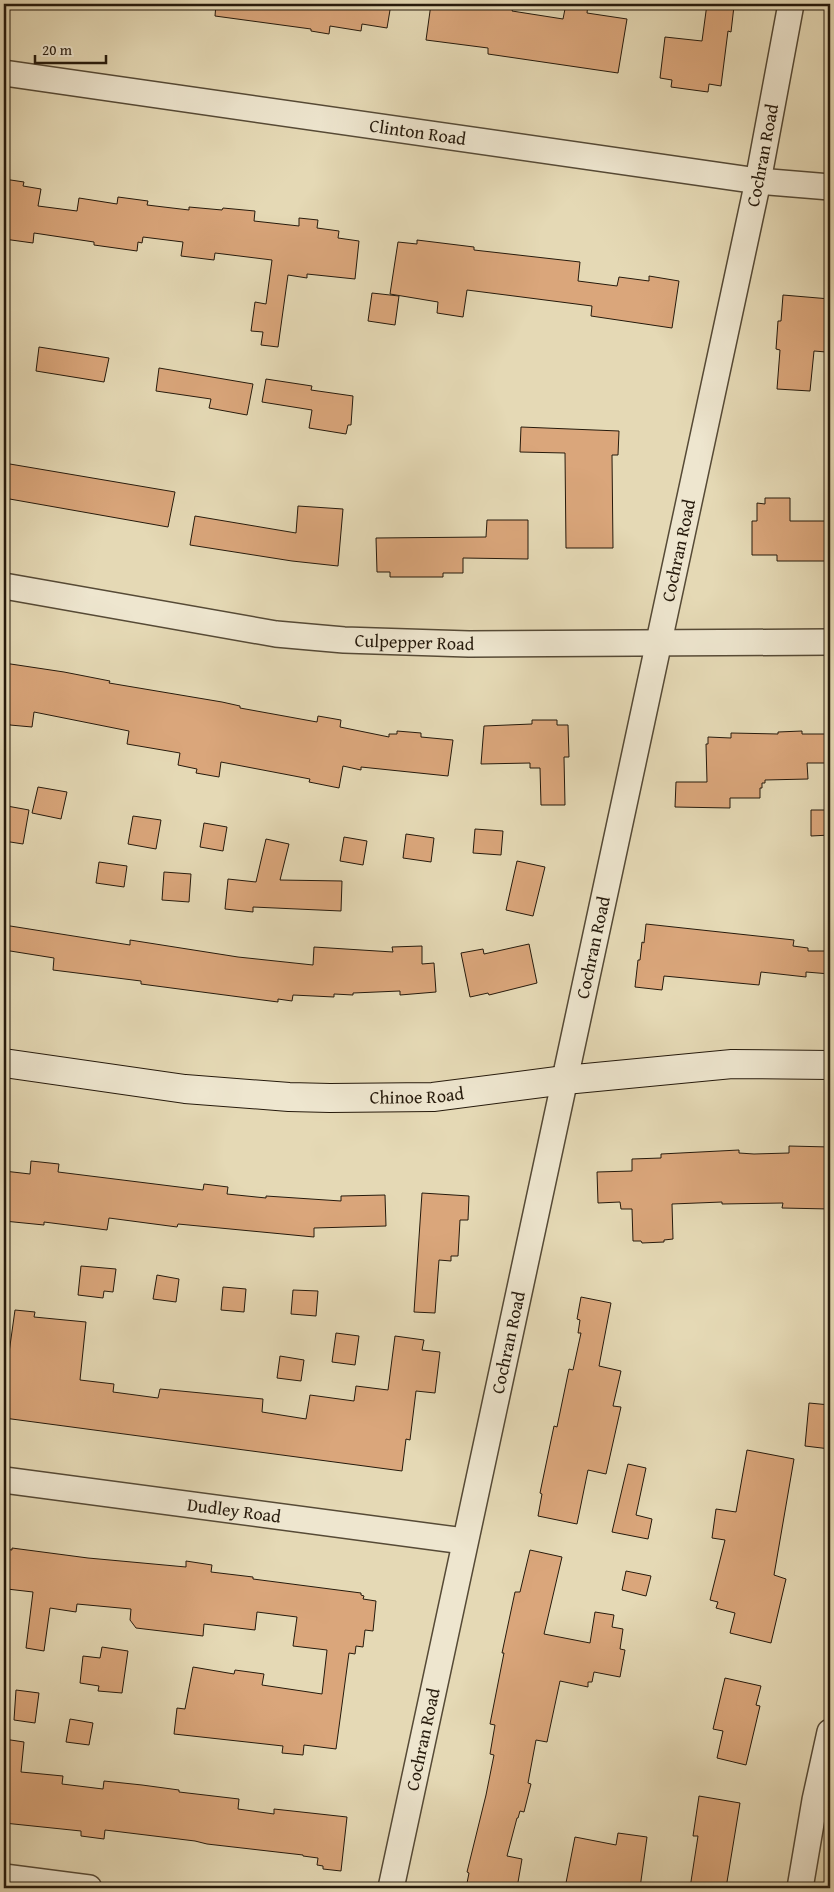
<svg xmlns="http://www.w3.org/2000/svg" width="834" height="1892" font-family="'Gentium Book Plus',serif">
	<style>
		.building { fill: #daa67b; stroke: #261a0c }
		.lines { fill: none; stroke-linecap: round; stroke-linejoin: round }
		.street-casing { stroke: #564a36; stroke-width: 28 }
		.secondary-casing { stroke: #261a0c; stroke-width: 30 }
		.street { stroke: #eee6cf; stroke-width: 25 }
		.secondary { stroke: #eee6cf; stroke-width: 28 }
		.labels { text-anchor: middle; stroke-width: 5; stroke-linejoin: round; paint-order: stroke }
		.street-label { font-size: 18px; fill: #261a0c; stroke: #eee6cf }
	</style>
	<rect width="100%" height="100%" fill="#e5d9b5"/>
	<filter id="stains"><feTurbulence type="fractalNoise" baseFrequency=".004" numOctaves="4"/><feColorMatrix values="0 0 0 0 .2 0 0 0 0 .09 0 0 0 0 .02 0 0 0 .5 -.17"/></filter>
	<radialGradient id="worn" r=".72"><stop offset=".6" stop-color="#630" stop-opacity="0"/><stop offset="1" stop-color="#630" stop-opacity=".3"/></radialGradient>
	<g class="building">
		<polygon points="216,4 391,4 387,28 362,24 361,31 330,26 329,34 311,31 311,29 215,16"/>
		<polygon points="431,4 510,4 509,8 513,8 512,11 563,19 566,4 588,4 587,13 627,19 618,73 488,54 488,48 426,40"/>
		<polygon points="707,4 734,6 731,32 728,31 721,86 709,84 708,92 671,87 672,80 660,78 665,37 702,41"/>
		<polygon points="4,179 24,182 23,186 41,189 38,206 77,211 79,198 117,204 118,197 148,201 147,205 189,210 189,207 222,210 223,208 255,211 254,221 299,226 299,218 318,220 317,228 339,231 338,238 359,241 355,279 307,274 307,278 288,275 278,347 261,345 263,332 251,331 255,302 266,304 272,260 215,253 214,260 181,256 183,242 143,237 142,243 138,242 137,251 94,245 94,242 34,233 33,243 4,239"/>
		<polygon points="417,240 474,247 474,250 580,262 578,281 617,286 619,277 649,281 649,276 679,281 672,328 591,316 592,306 467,290 463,317 437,313 438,302 390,294 398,242 417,244"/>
		<polygon points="372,293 399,296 395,325 368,321"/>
		<polygon points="783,295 830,299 830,333 827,333 826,352 814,351 810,391 777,389 780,350 776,349 778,321 781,321"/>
		<polygon points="39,347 109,358 104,382 36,371"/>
		<polygon points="159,368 253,384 247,415 209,408 211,399 156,391"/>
		<polygon points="266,379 312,386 311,390 353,396 351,425 348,425 346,434 309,428 312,410 262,402"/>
		<polygon points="521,427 619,431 618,455 612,455 613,548 566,548 565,453 520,452"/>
		<polygon points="4,463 175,492 168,527 4,498"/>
		<polygon points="765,498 790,498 790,521 830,521 830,561 777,561 777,555 752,555 752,521 757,521 757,503 765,504"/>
		<polygon points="298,506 343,509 338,566 292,561 190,545 195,516 296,533"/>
		<polygon points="487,520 528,520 528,559 463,558 463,573 443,573 443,577 390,577 390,572 377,572 376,538 486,537"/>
		<polygon points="4,663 64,672 110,681 109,683 222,702 240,706 240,708 317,722 318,716 341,720 340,727 389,737 389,734 397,734 397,731 421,733 421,737 453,740 448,776 361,767 361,770 343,766 339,788 309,782 310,779 221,762 219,777 196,773 197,769 178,765 180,753 127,744 129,731 34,712 32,727 10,725 8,721 4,721"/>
		<polygon points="532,720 557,720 557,725 568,725 569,757 564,757 565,805 541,805 540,768 530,768 530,763 481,764 484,726 532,724"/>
		<polygon points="802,731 802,734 827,734 827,763 807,763 808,779 765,780 765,783 762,783 762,788 760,788 760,798 730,798 730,808 675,807 676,782 707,782 706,744 708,744 708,737 731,738 731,733 778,734 778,732"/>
		<polygon points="38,787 67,792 61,819 32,813"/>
		<polygon points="7,806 29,810 23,844 4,841 4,820"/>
		<polygon points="811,810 830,810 830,835 811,836"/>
		<polygon points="133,816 161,820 156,849 128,844"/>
		<polygon points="204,823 227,827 223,851 200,847"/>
		<polygon points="475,829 503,831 501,855 473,853"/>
		<polygon points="406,834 434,838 431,862 403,858"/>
		<polygon points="344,837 367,841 363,865 340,861"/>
		<polygon points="266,839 289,844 280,880 342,881 341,911 253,907 253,912 225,909 228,879 256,882"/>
		<polygon points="517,861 545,867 533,916 506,910"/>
		<polygon points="99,862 127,866 124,887 96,883"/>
		<polygon points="164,872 191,874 189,902 162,900"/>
		<polygon points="646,924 794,940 793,946 808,948 808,951 830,951 830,974 806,972 806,977 761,972 759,985 664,976 662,990 635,987 638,960 640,960 642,942 644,943"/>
		<polygon points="4,925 130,945 130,940 238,957 313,965 314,947 393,952 392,947 422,946 422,964 434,963 436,992 400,995 400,991 353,993 353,995 334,994 334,997 293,995 292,1001 278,999 278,1002 141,984 141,981 53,970 54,958 4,950"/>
		<polygon points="529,944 537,983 489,995 488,993 470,997 461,953 483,949 484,954"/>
		<polygon points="789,1146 830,1147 830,1209 782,1208 783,1203 722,1204 722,1202 672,1204 673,1239 664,1240 664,1242 642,1243 641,1241 633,1241 632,1209 621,1209 620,1202 598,1203 597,1172 632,1171 632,1159 661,1158 661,1154 739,1150 739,1153 754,1154 789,1153"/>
		<polygon points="31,1161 59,1164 58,1172 203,1190 204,1184 228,1187 227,1194 266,1198 266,1196 341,1201 341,1196 385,1195 386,1226 314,1228 314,1237 178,1224 177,1227 109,1218 107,1230 44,1222 44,1225 4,1221 4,1171 30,1174"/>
		<polygon points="422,1193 469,1196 468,1220 460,1220 458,1256 451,1256 451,1261 439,1260 435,1313 414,1312"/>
		<polygon points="81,1266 116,1269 113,1292 104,1291 103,1298 78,1295"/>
		<polygon points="157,1275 179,1279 176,1302 153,1299"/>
		<polygon points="223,1287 246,1289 244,1312 221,1310"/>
		<polygon points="293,1290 318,1291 316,1316 291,1314"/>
		<polygon points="581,1297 611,1303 599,1366 621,1371 613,1406 621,1407 606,1474 588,1470 577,1524 538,1516 542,1494 540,1493 554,1426 557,1427 569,1369 573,1370 581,1333 578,1333 580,1320 577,1319"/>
		<polygon points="15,1310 35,1312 34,1317 86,1322 80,1380 114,1384 113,1392 158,1398 160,1389 263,1399 262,1412 306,1419 310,1395 354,1401 356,1386 388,1390 395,1336 424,1340 422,1350 440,1352 435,1393 416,1391 410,1440 406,1439 402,1471 4,1418 4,1367 7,1367"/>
		<polygon points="336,1333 359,1336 355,1365 332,1362"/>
		<polygon points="280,1356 304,1360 301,1381 277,1378"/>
		<polygon points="809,1403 830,1405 830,1449 805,1446"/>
		<polygon points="747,1450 794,1459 774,1575 786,1579 771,1643 730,1633 735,1613 716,1608 718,1602 710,1600 725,1540 712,1538 716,1509 736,1512"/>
		<polygon points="628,1464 646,1468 636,1515 652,1519 648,1539 612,1532"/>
		<polygon points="12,1548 88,1558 186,1567 186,1561 212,1565 211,1572 253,1577 253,1579 361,1593 361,1595 364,1596 363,1599 376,1601 373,1631 365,1630 363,1647 356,1646 355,1654 349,1653 336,1749 304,1745 303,1755 282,1753 283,1746 174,1734 177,1708 185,1709 193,1667 234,1674 235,1670 264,1674 262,1685 322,1694 327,1650 293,1646 297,1617 257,1612 255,1630 204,1624 203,1636 136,1628 130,1620 131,1609 77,1604 76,1612 50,1608 44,1651 26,1648 33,1592 7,1589 9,1569 4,1568 4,1549 12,1550"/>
		<polygon points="530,1550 562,1557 544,1634 590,1643 595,1612 614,1615 612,1627 623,1629 620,1649 625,1650 620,1677 594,1672 592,1682 588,1682 588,1687 560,1681 547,1742 536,1740 528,1783 531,1784 524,1812 520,1811 518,1818 517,1818 507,1856 522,1859 517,1888 495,1888 467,1883 469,1873 467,1872 486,1795 494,1755 490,1754 495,1725 490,1724 504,1653 502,1653 515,1592 520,1592"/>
		<polygon points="626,1571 651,1576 646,1596 622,1590"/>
		<polygon points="102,1647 128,1651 122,1693 98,1691 99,1686 80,1683 83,1656 100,1658"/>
		<polygon points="725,1678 761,1686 756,1705 760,1706 746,1765 717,1758 723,1731 713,1729"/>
		<polygon points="16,1690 39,1693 35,1723 14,1720"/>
		<polygon points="70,1719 93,1723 89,1745 66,1742"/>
		<polygon points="4,1739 24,1742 21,1772 63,1776 62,1784 103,1789 104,1781 142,1785 179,1790 179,1792 239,1799 238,1809 274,1814 274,1809 347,1817 341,1871 323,1869 323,1866 317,1865 318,1858 303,1856 303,1855 207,1844 195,1841 105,1830 104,1839 81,1836 81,1831 4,1823"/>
		<polygon points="699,1796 740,1803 726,1888 690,1888 698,1836 693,1836"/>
		<polygon points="618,1833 647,1837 640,1888 565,1888 575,1837 616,1845"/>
	</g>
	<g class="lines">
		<defs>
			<g id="street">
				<path id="s1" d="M4,73L758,181L830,187"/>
				<path id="s2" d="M4,586L276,634L344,640L469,644L830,642"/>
				<path id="s3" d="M4,1480L464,1541"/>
				<polyline points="4,1877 89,1888"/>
				<path id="s4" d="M391,1888L758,181L791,4"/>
				<polyline points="800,1888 815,1800 830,1732"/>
			</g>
			<g id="secondary">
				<path id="s5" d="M4,1063L185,1089L289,1097L330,1098L433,1097L565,1080L732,1064L830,1065"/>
			</g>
		</defs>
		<use href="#street" class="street-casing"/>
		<use href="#secondary" class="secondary-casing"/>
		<use href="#street" class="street"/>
		<use href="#secondary" class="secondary"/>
	</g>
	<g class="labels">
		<g class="street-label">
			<text dy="6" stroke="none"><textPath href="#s1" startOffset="418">Clinton Road</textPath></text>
			<text dy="6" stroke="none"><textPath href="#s4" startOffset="1772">Cochran Road</textPath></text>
			<text dy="6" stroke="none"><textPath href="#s4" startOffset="1368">Cochran Road</textPath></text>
			<text dy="6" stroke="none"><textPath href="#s2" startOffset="415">Culpepper Road</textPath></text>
			<text dy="6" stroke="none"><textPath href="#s4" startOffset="962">Cochran Road</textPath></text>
			<text dy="6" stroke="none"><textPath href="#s5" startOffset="415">Chinoe Road</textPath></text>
			<text dy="6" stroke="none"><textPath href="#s4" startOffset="558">Cochran Road</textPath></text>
			<text dy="6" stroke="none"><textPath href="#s3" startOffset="232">Dudley Road</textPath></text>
			<text dy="6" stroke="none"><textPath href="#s4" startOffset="152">Cochran Road</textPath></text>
		</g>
	</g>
	<rect width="834" height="1892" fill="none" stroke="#e5d9b5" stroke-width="20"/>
	<rect x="5" y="5" width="824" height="1882" fill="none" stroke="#261a0c" stroke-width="2.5"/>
	<rect x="10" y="10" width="814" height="1872" fill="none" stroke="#261a0c"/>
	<path d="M35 55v8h71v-8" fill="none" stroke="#261a0c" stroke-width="2.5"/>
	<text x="42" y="55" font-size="15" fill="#261a0c" stroke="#eee6cf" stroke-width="4" paint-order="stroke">20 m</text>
	<rect width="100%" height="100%" filter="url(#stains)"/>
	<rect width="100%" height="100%" fill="url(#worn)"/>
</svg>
